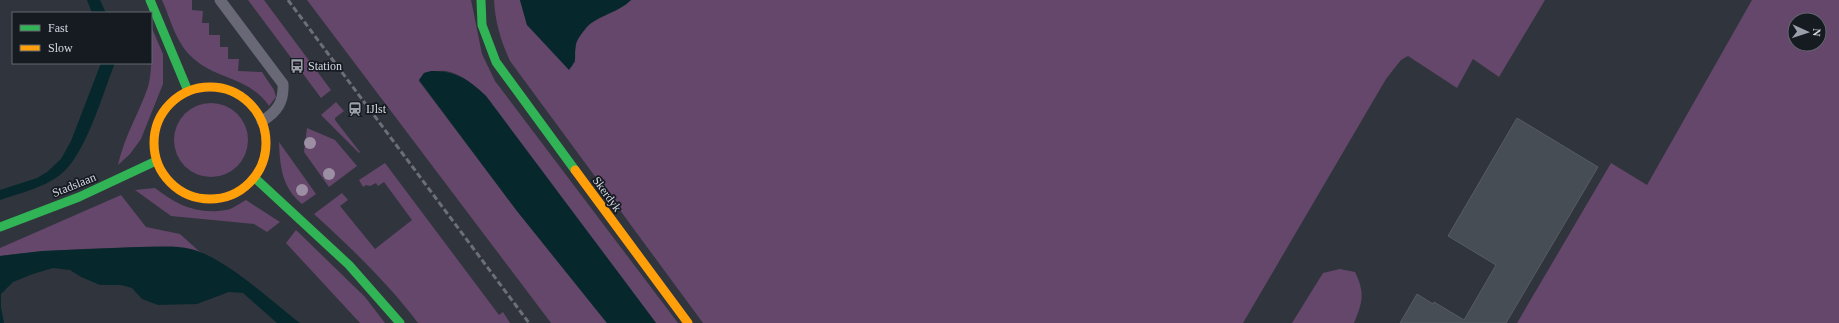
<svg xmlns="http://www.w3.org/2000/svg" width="1839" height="323" font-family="Georgia,serif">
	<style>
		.green { fill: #64476a; fill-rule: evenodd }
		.water { fill: #06282d }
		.building { fill: #474d54; stroke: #565c62 }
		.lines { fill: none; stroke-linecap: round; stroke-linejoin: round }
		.lane { stroke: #696877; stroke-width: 11 }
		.fast { stroke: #30b455; stroke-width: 9 }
		.slow { stroke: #ff9f0a; stroke-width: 9 }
		.rail { stroke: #6c6e78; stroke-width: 3; stroke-dasharray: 6 3; stroke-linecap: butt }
		.tree { fill: #9c8ea3 }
		.labels { text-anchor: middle; stroke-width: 3.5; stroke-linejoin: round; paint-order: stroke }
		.poi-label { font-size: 12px; fill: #d4d9e3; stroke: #161a21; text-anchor: start }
		.street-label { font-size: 12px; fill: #d4d9e3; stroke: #161a21 }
	</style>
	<rect width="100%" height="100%" fill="#30343c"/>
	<g class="green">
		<path d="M162,0H192V10L203,11L202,23H209V35H220V47H228V59H239L238,71L262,72L274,90L276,97L269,106C249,77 218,80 194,59C176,44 171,20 162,0Z"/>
		<polygon points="248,0 264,0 331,90 321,98"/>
		<path d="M307,0H471L482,54L495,81L678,323H656L486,96C475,86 462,74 446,71C440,70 431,72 424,73L419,81L517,211L607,323H551Z"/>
		<path d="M494,0H520L527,25L575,63C575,57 575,50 576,44C582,18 615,16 631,0H1545L1499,77L1473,59L1457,88L1408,56L1401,60L1386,79L1243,323H703L510,61C501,41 495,22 494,0Z"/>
		<path d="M1752,0H1839V323H1517L1611,163L1647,185ZM1795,20H1819V44H1795Z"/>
		<path d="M151,26L163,54V84L141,139L130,154L118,165C124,137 139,113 148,87C153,70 151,44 151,26Z"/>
		<polygon points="336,102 344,111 335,118 335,120 360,152 359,153 321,115"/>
		<circle cx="211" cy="140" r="37"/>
		<polygon points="307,128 335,140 357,166 329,187 304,152"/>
		<path d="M279,142L316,194L302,204C282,188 280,167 279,142Z"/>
		<path d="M385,163L499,315L503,312L510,323H418C388,283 351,248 314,214L342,193L348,200L340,206L375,249L412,220L384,182L378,186L376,183L370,186L366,185L363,187L359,180Z"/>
		<path d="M155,188C177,205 197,215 226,210C233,209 240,203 246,200L280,222L267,232L254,224L171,216L135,190Z"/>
		<path d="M121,195L146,227L180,234L201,253C172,244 140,247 110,248C73,249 37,251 0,256V248Z"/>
		<polygon points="296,230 365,297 385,323 360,323 286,243"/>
		<path d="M1340,269L1355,272C1365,293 1363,301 1354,323H1292L1323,273Z"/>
	</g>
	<g class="water">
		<polygon points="87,0 100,0 106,13 92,13"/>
		<path d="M520,0H631C618,13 597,15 586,28C583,32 577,39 576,44C573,57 579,58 569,70L527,25Z"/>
		<path d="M101,63H115C102,95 86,155 60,175C43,188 20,193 0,200V190L37,178L47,172L61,159L71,141Z"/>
		<path d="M431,71C456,71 468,79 486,96L656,323H607L517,211L419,80L424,73Z"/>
		<path d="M139,247C156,247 174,245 191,249C226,258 271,301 300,323H277L243,293L229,292L197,304L158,305L142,299L132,288L121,285H100L81,277L70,270L53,268L33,274L13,282L1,294V307L4,323H0V256L42,251Z"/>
	</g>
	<polygon class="building" points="1517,118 1598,167 1506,323 1400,323 1417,294 1433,304 1434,302 1464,320 1496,265 1448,236"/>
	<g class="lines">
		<path class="lane" d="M220,0L283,84C284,102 277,112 262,121"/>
		<g class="fast">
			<polyline points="150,0 188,91"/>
			<polyline points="481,0 482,25 496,62 575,170"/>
			<polyline points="255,178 349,265 400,323"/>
			<polyline points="0,227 79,197 156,161"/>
		</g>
		<g class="slow">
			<circle cx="210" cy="143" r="56"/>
			<polyline points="575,170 688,323"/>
		</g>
		<polyline class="rail" points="288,0 529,323"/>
	</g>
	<g class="tree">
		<circle cx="310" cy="143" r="6"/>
		<circle cx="329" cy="174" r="6"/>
		<circle cx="302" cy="190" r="6"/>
	</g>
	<defs>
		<symbol id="bus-bare" viewBox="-9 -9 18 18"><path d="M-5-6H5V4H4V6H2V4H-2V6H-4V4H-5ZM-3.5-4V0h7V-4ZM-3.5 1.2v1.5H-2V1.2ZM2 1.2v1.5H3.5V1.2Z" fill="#9b9fa9" stroke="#161a21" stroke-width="2.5" paint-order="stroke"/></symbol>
		<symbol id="station-bare" viewBox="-9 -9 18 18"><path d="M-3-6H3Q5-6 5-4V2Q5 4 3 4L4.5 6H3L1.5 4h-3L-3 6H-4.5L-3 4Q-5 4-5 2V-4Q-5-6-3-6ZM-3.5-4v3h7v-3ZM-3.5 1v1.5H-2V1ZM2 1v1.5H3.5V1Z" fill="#9b9fa9" stroke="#161a21" stroke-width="2.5" paint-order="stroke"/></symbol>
	</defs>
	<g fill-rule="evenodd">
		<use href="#bus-bare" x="287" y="56" width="20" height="20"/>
		<use href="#station-bare" x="345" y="99" width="20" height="20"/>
	</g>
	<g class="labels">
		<g class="poi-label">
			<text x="308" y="70">Station</text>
			<text x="366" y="113">IJlst</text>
		</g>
		<g class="street-label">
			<text transform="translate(74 185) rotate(-22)" y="4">Stadslaan</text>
			<text transform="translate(607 194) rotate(54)" y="4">Skerdyk</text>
		</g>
	</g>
	<rect x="12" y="12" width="140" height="52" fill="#161a21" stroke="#62666f"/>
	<rect x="20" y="25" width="20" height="6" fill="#30b455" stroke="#62666f"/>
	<text x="48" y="32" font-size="12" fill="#d4d9e3">Fast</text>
	<rect x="20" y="45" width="20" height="6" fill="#ff9f0a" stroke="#62666f"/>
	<text x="48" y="52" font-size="12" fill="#d4d9e3">Slow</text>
	<g transform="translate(1807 32) rotate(93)"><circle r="19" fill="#161a21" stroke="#62666f"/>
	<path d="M0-3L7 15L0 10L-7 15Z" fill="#9b9fa9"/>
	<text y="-6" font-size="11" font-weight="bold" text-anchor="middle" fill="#d4d9e3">N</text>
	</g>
</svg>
